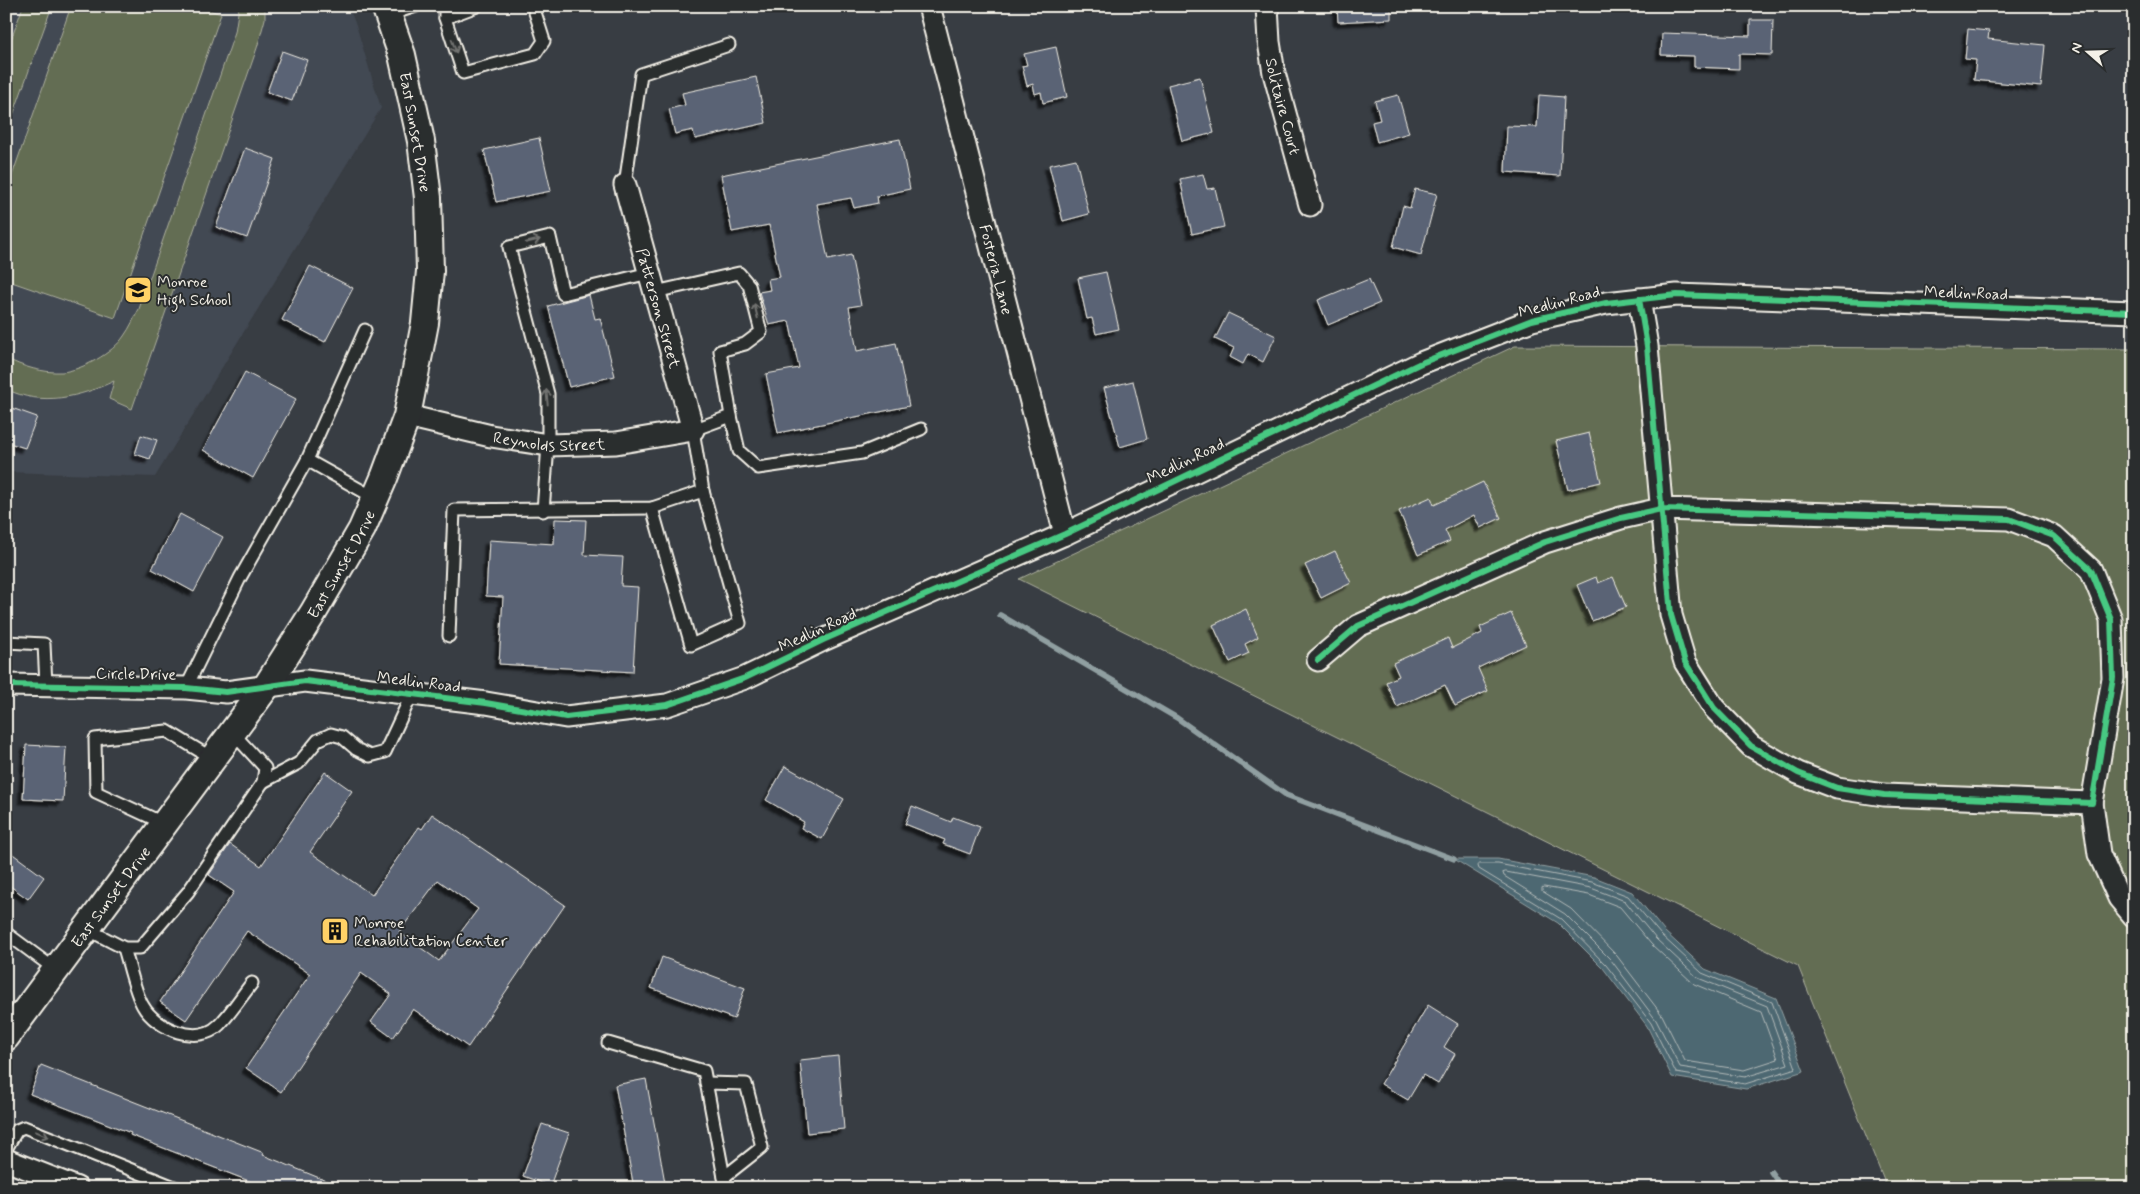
<svg xmlns="http://www.w3.org/2000/svg" width="2140" height="1194" font-family="Mynerve,sans-serif">
	<style>
		.built { fill: #424852 }
		.green { fill: #646d53; stroke: #acaf9e }
		.water { fill: #4e6872; stroke: #909fa1 }
		.lines { fill: none; stroke-linecap: round; stroke-linejoin: round }
		.shore { stroke: #b2bab9; stroke-width: 1 }
		.stream { stroke: #909fa1; stroke-width: 5.5 }
		.building { fill: #5a6374; stroke: #f4f1e8; fill-rule: evenodd; filter: url(#shadow) }
		.service-casing { stroke: #f4f1e8; stroke-width: 15 }
		.minor-casing { stroke: #f4f1e8; stroke-width: 25 }
		.tertiary-casing { stroke: #f4f1e8; stroke-width: 30 }
		.service { stroke: #2a2d2e; stroke-width: 11 }
		.minor { stroke: #2a2d2e; stroke-width: 21 }
		.tertiary { stroke: #2a2d2e; stroke-width: 26 }
		.cycleway-casing { stroke: #2a2d2e; stroke-width: 9 }
		.cycleway { stroke: #46c982; stroke-width: 6 }
		.oneway { stroke: #71726f }
		.labels { text-anchor: middle; stroke-width: 4; stroke-linejoin: round; paint-order: stroke }
		.street-label { font-size: 16px; fill: #f4f1e8; stroke: #2a2d2e }
		.poi-label { font-size: 16px; fill: #f4f1e8; stroke: #2a2d2e; text-anchor: start }
	</style>
	<defs>
		<filter id="shadow"><feDropShadow dx="-4.5" dy="4.5" stdDeviation="1" flood-color="#0009"/></filter>
	</defs>
	<rect width="100%" height="100%" fill="#383d43"/>
	<filter id="ink" filterUnits="userSpaceOnUse"><feTurbulence type="fractalNoise" baseFrequency=".02" numOctaves="2"/><feDisplacementMap in="SourceGraphic" scale="10" xChannelSelector="R" yChannelSelector="G"/><feConvolveMatrix kernelMatrix="1 2 1 2 8 2 1 2 1" color-interpolation-filters="sRGB"/></filter>
	<g filter="url(#ink)">
		<polygon class="built" points="6,6 348,6 356,25 381,108 155,477 6,472"/>
		<g class="green">
			<polygon points="23,6 52,6 6,135 6,54"/>
			<polygon points="71,6 198,6 221,14 115,318 6,280 6,193"/>
			<path d="M239,6H265V19L257,48L132,409L109,399L114,381C80,397 42,407 6,389V358C22,367 44,373 62,372C82,370 113,353 124,336C130,328 134,318 139,309L235,32Z"/>
			<polygon points="1515,346 2134,349 2134,1188 1887,1188 1798,966 1019,579"/>
		</g>
		<polygon class="water" points="1454,859 1498,859 1594,877 1632,892 1664,931 1705,969 1776,998 1804,1071 1746,1089 1672,1077 1647,1026 1603,968 1558,923"/>
		<g class="lines">
			<g class="shore">
				<polygon points="1480,864 1498,864 1592,882 1628,896 1661,935 1702,973 1772,1002 1796,1068 1745,1084 1676,1073 1651,1023 1606,965 1561,919 1479,869 1478,866"/>
				<polygon points="1506,872 1591,888 1625,901 1656,939 1698,978 1767,1006 1788,1064 1745,1077 1680,1067 1656,1020 1611,960 1565,914 1504,876 1503,873"/>
				<polygon points="1544,887 1589,895 1620,907 1651,944 1694,984 1761,1012 1778,1059 1744,1070 1685,1061 1662,1015 1617,956 1571,909 1542,891 1542,888"/>
			</g>
			<g class="stream">
				<polyline points="1000,615 1177,718 1286,795 1454,859"/>
				<polyline points="1771,1172 1782,1188"/>
			</g>
		</g>
		<g class="building">
			<polygon points="1337,6 1391,6 1391,19 1338,22"/>
			<polygon points="1750,20 1773,20 1772,55 1739,54 1739,69 1694,67 1694,56 1661,55 1662,33 1750,36"/>
			<polygon points="1968,29 1989,31 1988,39 2045,45 2041,87 1974,80 1976,60 1965,59"/>
			<polygon points="1056,47 1067,97 1043,103 1041,92 1035,94 1033,84 1027,86 1022,66 1027,65 1024,54"/>
			<polygon points="282,51 307,60 292,101 267,92"/>
			<polygon points="756,77 766,123 695,139 693,130 675,134 669,109 685,105 682,93"/>
			<polygon points="1200,77 1214,133 1182,141 1168,85"/>
			<polygon points="1398,95 1409,133 1377,142 1372,122 1380,120 1375,101"/>
			<polygon points="1539,95 1564,97 1560,176 1505,172 1507,126 1537,127"/>
			<polygon points="539,138 551,191 496,202 484,150"/>
			<polygon points="900,139 910,189 877,196 878,203 854,208 851,198 817,204 828,260 851,255 861,305 849,307 857,351 896,343 909,406 778,433 766,374 799,368 789,321 769,325 759,292 770,290 768,279 780,277 769,225 732,232 721,175"/>
			<polygon points="245,148 275,159 247,238 216,227"/>
			<polygon points="1076,159 1089,214 1063,221 1049,165"/>
			<polygon points="1203,174 1207,189 1215,188 1224,227 1192,234 1180,179"/>
			<polygon points="1415,189 1437,194 1421,255 1393,247 1403,206 1410,208"/>
			<polygon points="310,266 353,288 325,342 282,320"/>
			<polygon points="1106,272 1119,329 1096,334 1092,318 1087,319 1078,278"/>
			<polygon points="1369,279 1380,303 1328,325 1318,300"/>
			<polygon points="589,295 595,319 600,318 615,376 569,387 548,306"/>
			<polygon points="1228,313 1276,336 1263,362 1248,354 1243,364 1230,357 1234,348 1215,339"/>
			<polygon points="245,372 296,399 253,478 203,450"/>
			<polygon points="1133,381 1147,439 1120,447 1104,388"/>
			<polygon points="6,406 37,417 25,448 6,442"/>
			<polygon points="1589,433 1601,482 1568,490 1556,441"/>
			<polygon points="141,435 157,440 150,459 135,454"/>
			<polygon points="1483,482 1501,518 1480,528 1474,515 1445,530 1450,541 1418,555 1399,511 1431,497 1434,505"/>
			<polygon points="180,514 223,537 194,592 152,569"/>
			<polygon points="555,519 586,520 584,555 623,557 621,586 638,587 633,672 499,664 503,597 486,596 489,540 554,544"/>
			<polygon points="1335,551 1351,583 1321,598 1305,565"/>
			<polygon points="1596,577 1598,583 1613,577 1626,607 1592,621 1577,585"/>
			<polygon points="1246,609 1258,637 1245,644 1249,653 1230,662 1213,625"/>
			<polygon points="1511,613 1526,645 1478,668 1488,691 1455,706 1445,685 1397,707 1386,682 1399,676 1393,663 1448,638 1452,648 1482,633 1480,627"/>
			<polygon points="26,745 66,747 63,801 23,799"/>
			<polygon points="785,766 844,799 822,839 801,828 804,822 766,800"/>
			<path d="M325,772L352,791L310,852L372,895L419,827L422,829L432,814L565,905L468,1047L413,1009L393,1038L371,1022L391,994L361,973L281,1092L246,1068L310,974L247,931L186,1020L160,1002L234,892L209,875L230,844L261,866ZM438,880L478,909L439,961L399,932Z"/>
			<polygon points="912,806 951,822 953,817 980,827 970,854 943,844 945,840 905,824"/>
			<polygon points="6,849 44,877 28,899 6,883"/>
			<polygon points="662,957 745,988 734,1019 651,988"/>
			<polygon points="1428,1005 1458,1024 1444,1047 1455,1054 1438,1084 1423,1075 1408,1100 1381,1084"/>
			<polygon points="838,1056 844,1129 807,1133 800,1060"/>
			<polygon points="41,1065 264,1153 263,1155 344,1188 267,1188 130,1135 131,1133 30,1094"/>
			<polygon points="646,1079 666,1188 634,1188 615,1085"/>
			<polygon points="542,1124 569,1133 550,1186 523,1176"/>
		</g>
		<g class="lines">
			<defs>
				<g id="service">
					<polyline points="445,6 445,18 463,73 535,54 544,41 533,6"/>
					<polyline points="388,15 416,6"/>
					<polyline points="445,18 477,6"/>
					<polyline points="625,185 641,74 729,45"/>
					<polyline points="655,292 739,273 749,285 761,332 745,344 720,351 731,416"/>
					<polyline points="307,460 375,498"/>
					<polyline points="652,508 691,645 740,623 703,491"/>
					<polyline points="543,511 548,445 548,394 509,247 550,237 563,294 649,273"/>
					<polyline points="449,636 454,510 652,508 703,491 693,430 731,416 739,451 758,468 862,453 921,429"/>
					<polyline points="6,642 44,644 46,685"/>
					<polyline points="186,688 240,578 307,460 365,330"/>
					<polyline points="263,782 299,763 318,740 331,734 342,737 356,749 370,756 385,752 412,694"/>
					<polyline points="165,824 96,792 95,739 167,731 213,759"/>
					<polyline points="87,929 124,948 140,948 188,892 263,782 265,768 232,732"/>
					<polyline points="6,933 56,970"/>
					<path d="M124,948C129,964 135,993 143,1006C156,1029 198,1046 219,1025C231,1013 241,997 252,983"/>
					<polyline points="608,1043 704,1071 726,1188"/>
					<polyline points="706,1083 746,1084 762,1147 724,1177"/>
					<polyline points="6,1149 17,1130 24,1127 177,1188"/>
				</g>
				<g id="minor">
					<path id="s1" d="M929,6L1065,534"/>
					<path id="s2" d="M1267,6L1269,42L1274,73L1310,205"/>
					<path id="s3" d="M407,416L491,436L548,445L616,443L693,430L625,185"/>
					<polyline points="1318,660 1358,626 1545,542 1621,518 1661,509 2009,519 2054,536 2091,570 2111,619 2113,678 2092,803 1884,795 1837,788 1798,773 1751,746 1714,708 1685,662 1671,615 1647,346 1639,299"/>
					<polyline points="6,685 186,688 226,692 305,681 486,703 566,717 667,705 745,678 823,640 1065,534 1421,363 1532,320 1606,303 1677,295 2134,312"/>
					<polyline points="2092,803 2099,854 2119,898 2134,916"/>
					<polyline points="6,1160 77,1188"/>
				</g>
				<g id="tertiary">
					<path id="s4" d="M6,1037L266,687L313,613L362,529L384,478L407,416L425,323L430,271L428,198L421,141L402,55L385,6"/>
				</g>
			</defs>
			<use href="#service" class="service-casing"/>
			<use href="#minor" class="minor-casing"/>
			<use href="#tertiary" class="tertiary-casing"/>
			<use href="#service" class="service"/>
			<use href="#minor" class="minor"/>
			<use href="#tertiary" class="tertiary"/>
			<defs>
				<g id="cycleway">
					<polyline points="1318,660 1358,626 1545,542 1621,518 1661,509 2009,519 2054,536 2091,570 2111,619 2113,678 2092,803 1884,795 1837,788 1798,773 1751,746 1714,708 1685,662 1671,615 1647,346 1639,299"/>
					<polyline points="6,685 186,688 226,692 305,681 486,703 566,717 667,705 745,678 823,640 1065,534 1421,363 1532,320 1606,303 1677,295 2134,312"/>
				</g>
			</defs>
			<use href="#cycleway" class="cycleway-casing"/>
			<use href="#cycleway" class="cycleway"/>
		</g>
		<defs><path id="oneway-shaft" d="M-6 0H5M1.5-3L5.5 0L1.5 3" fill="none" stroke-width="1.6" stroke-linecap="round" stroke-linejoin="round" transform="scale(1.25)"/></defs>
		<g class="oneway">
			<use href="#oneway-shaft" transform="translate(454 46) rotate(71)"/>
			<use href="#oneway-shaft" transform="translate(533 241) rotate(-14)"/>
			<use href="#oneway-shaft" transform="translate(756 311) rotate(-103)"/>
			<use href="#oneway-shaft" transform="translate(547 397) rotate(-95)"/>
			<use href="#oneway-shaft" transform="translate(42 1134) rotate(22)"/>
		</g>
	</g>
	<defs>
		<symbol id="school-square" viewBox="-11 -11 22 22"><rect x="-9" y="-9" width="18" height="18" rx="4" fill="#ffd166" stroke="#2a2d2e"/><path d="M0-5L7-2L0 1L-7-2ZM-4 1L0 2.5L4 1V4Q0 6-4 4Z" fill="#111"/></symbol>
		<symbol id="building-square" viewBox="-11 -11 22 22"><rect x="-9" y="-9" width="18" height="18" rx="4" fill="#ffd166" stroke="#2a2d2e"/><path d="M-4-6H4V6H1V3H-1V6H-4ZM-2.5-4.3h1.7v1.8h-1.7ZM.8-4.3h1.7v1.8H.8ZM-2.5-1h1.7V.8h-1.7ZM.8-1h1.7V.8H.8Z" fill="#111"/></symbol>
	</defs>
	<g fill-rule="evenodd">
		<use href="#school-square" x="122" y="274" width="32" height="32"/>
		<use href="#building-square" x="319" y="915" width="32" height="32"/>
	</g>
	<g class="labels">
		<g class="street-label">
			<text dy="6" stroke="none"><textPath href="#s2" startOffset="102">Solitaire Court</textPath></text>
			<text transform="translate(416 132) rotate(80)" y="6">East Sunset Drive</text>
			<text dy="6" stroke="none"><textPath href="#s1" startOffset="272">Fosteria Lane</textPath></text>
			<text transform="translate(1966 292) rotate(2)" y="6">Medlin Road</text>
			<text transform="translate(1559 301) rotate(-15)" y="6">Medlin Road</text>
			<text transform="translate(659 308) rotate(74)" y="6">Patterson Street</text>
			<text dy="6" stroke="none"><textPath href="#s3" startOffset="145">Reynolds Street</textPath></text>
			<text transform="translate(1185 460) rotate(-26)" y="6">Medlin Road</text>
			<text dy="6" stroke="none"><textPath href="#s4" startOffset="580">East Sunset Drive</textPath></text>
			<text transform="translate(817 629) rotate(-25)" y="6">Medlin Road</text>
			<text transform="translate(136 673) rotate(1)" y="6">Circle Drive</text>
			<text transform="translate(419 681) rotate(7)" y="6">Medlin Road</text>
			<text dy="6" stroke="none"><textPath href="#s4" startOffset="175">East Sunset Drive</textPath></text>
		</g>
		<g class="poi-label">
			<text x="157" y="287">Monroe<tspan x="157" dy="18">High School</tspan></text>
			<text x="354" y="928">Monroe<tspan x="354" dy="18">Rehabilitation Center</tspan></text>
		</g>
	</g>
	<rect width="2140" height="1194" fill="none" stroke="#2a2d2e" stroke-width="25"/>
	<rect x="12" y="12" width="2115" height="1169" fill="none" stroke="#f4f1e8" stroke-width="2" filter="url(#ink)"/>
	<g transform="translate(2088 52) rotate(290)" stroke="#2a2d2e" stroke-width="4" paint-order="stroke">
	<path d="M0-4L9 19L0 12L-9 19Z" fill="#f4f1e8"/>
	<text y="-8" font-size="14" font-weight="bold" text-anchor="middle" fill="#f4f1e8">N</text>
	</g>
</svg>
